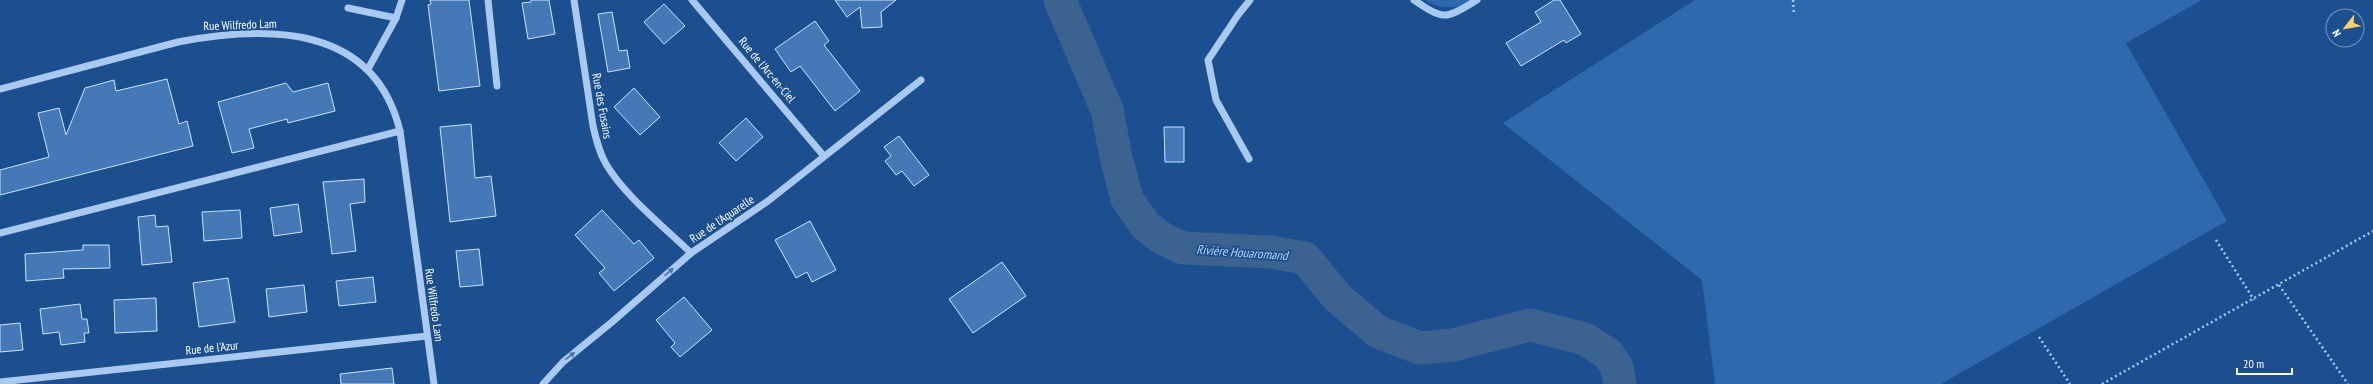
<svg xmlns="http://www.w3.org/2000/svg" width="2373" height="384" font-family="'PT Sans Narrow',sans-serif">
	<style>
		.green { fill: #2e69ad }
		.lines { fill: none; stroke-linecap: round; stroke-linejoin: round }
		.river { stroke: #3c6290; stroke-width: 33 }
		.building { fill: #4478b7; stroke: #cfe3fa }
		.path { stroke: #a9c9ee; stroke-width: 2.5; stroke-dasharray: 2 3; stroke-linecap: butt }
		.minor { stroke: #a9c9ee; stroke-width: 7 }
		.oneway { fill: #4674ac }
		.labels { text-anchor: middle; stroke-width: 3.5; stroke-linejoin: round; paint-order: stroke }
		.street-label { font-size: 12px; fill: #fff; stroke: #1b4f8f }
		.water-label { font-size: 13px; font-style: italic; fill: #b5d3f5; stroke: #1b4f8f }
	</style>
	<rect width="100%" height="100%" fill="#1b4f8f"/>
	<g class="green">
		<path d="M1425,0H1477C1461,8 1440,11 1425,0Z"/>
		<polygon points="1695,0 2202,0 2126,43 2227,221 1941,384 1715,384 1702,280 1503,123"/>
	</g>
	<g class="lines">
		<polyline class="river" points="1060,0 1107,110 1116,157 1127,199 1146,226 1163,239 1183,248 1271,252 1305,258 1337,297 1378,332 1420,348 1453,345 1530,325 1585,339 1608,354 1617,367 1620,384"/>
	</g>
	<g class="building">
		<polygon points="430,0 469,0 480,86 439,91 428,5 431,4"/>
		<polygon points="531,0 549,0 555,34 528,39 522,3 531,2"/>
		<polygon points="835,0 896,0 881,12 882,27 862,28 860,7 847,17"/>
		<polygon points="1554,0 1560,0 1581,34 1566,43 1564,40 1521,66 1506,43 1541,22 1535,12"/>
		<polygon points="664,4 685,26 664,44 644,22"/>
		<polygon points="612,12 619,51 627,50 630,68 608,72 598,14"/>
		<polygon points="815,21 829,41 824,45 860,91 835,111 800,66 791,72 775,49"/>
		<polygon points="167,79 179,124 187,121 193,146 0,195 0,170 49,157 38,113 59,108 66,135 85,88 114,80 116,91"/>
		<polygon points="286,83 293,92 328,83 335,111 288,123 287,119 249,129 254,148 232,153 218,102"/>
		<polygon points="634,88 660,117 640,135 614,107"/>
		<polygon points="746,118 763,137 736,161 719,143"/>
		<polygon points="471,124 475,178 491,176 496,216 450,222 440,127"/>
		<polygon points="1164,127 1184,127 1184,162 1165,162"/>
		<polygon points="899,136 929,175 914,186 902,171 896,175 885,161 891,156 884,147"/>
		<polygon points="364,179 365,202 350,204 356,251 332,254 323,182"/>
		<polygon points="298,204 302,232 274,236 270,208"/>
		<polygon points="240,210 242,238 204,241 202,212"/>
		<polygon points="602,210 634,244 639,240 654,258 614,291 599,273 605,268 575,235"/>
		<polygon points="155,215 156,227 168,226 172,262 142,265 138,217"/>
		<polygon points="810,221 836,270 812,282 807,272 796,278 775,240"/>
		<polygon points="83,245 109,245 110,268 63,269 64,278 26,281 25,254 83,250"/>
		<polygon points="479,249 483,285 460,287 456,251"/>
		<polygon points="1002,262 1026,296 973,333 949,299"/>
		<polygon points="373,277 376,302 339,306 336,281"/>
		<polygon points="228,278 235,322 199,327 193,283"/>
		<polygon points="304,285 307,312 269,317 266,289"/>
		<polygon points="684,297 712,330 680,357 671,347 675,343 656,320"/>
		<polygon points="156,298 157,331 115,333 114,300"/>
		<polygon points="80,304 82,319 87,319 89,333 84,333 85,342 61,345 59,332 43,334 40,309"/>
		<polygon points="20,323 23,350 0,352 0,325"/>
		<polygon points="392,368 394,384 341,384 340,374"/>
	</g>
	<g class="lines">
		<g class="path">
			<polyline points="1793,0 1794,15"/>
			<polyline points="2216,240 2254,300"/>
			<polyline points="2279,285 2348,384"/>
			<polyline points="2039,337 2070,384"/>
			<polyline points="2102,384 2373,231"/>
		</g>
		<g class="minor">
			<polyline points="488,0 497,86"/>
			<path d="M574,0L593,126C596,139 599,152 606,164C624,195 664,227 691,253"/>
			<polyline points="692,0 823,155"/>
			<path d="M1414,0C1445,21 1445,19 1477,0"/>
			<polyline points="348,8 396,18"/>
			<polyline points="368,69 396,18 402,0"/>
			<path d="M0,89L178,42C268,25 374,24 400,131L434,384"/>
			<polyline points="1249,159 1216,100 1208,60 1238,15 1250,0"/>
			<polyline points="0,233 400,131"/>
			<polyline points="0,382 427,336"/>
			<polyline points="543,384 563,362 612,322 691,253 768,201 921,80"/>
		</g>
	</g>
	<defs><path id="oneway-solid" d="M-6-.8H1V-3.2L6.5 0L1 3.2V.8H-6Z"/></defs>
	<g class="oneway">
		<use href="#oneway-solid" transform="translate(669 272) rotate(-41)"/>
		<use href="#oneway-solid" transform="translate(570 356) rotate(-38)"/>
	</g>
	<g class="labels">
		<g class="street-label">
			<text transform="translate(240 25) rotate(-2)" y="4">Rue Wilfredo Lam</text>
			<text transform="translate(767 70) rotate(50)" y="4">Rue de l'Arc-en-Ciel</text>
			<text transform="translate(602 106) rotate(80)" y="4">Rue des Fusains</text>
			<text transform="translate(722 219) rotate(-34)" y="4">Rue de l'Aquarelle</text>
			<text transform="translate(434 305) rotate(82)" y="4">Rue Wilfredo Lam</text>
			<text transform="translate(212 348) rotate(-6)" y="4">Rue de l'Azur</text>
		</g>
		<g class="water-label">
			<text transform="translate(1242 252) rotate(4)" y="5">Rivière Houaromand</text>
		</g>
	</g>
	<g transform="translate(2345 28) rotate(239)"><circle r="19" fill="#1b4f8f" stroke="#7695bc"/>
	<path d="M0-3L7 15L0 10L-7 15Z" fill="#ffd166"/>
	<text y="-6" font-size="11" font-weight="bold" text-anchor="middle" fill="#ffffff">N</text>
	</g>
	<path d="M2237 368v6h55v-6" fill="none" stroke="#ffffff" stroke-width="2"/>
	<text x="2243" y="368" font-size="12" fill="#ffffff" stroke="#1b4f8f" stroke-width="3" paint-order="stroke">20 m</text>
</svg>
